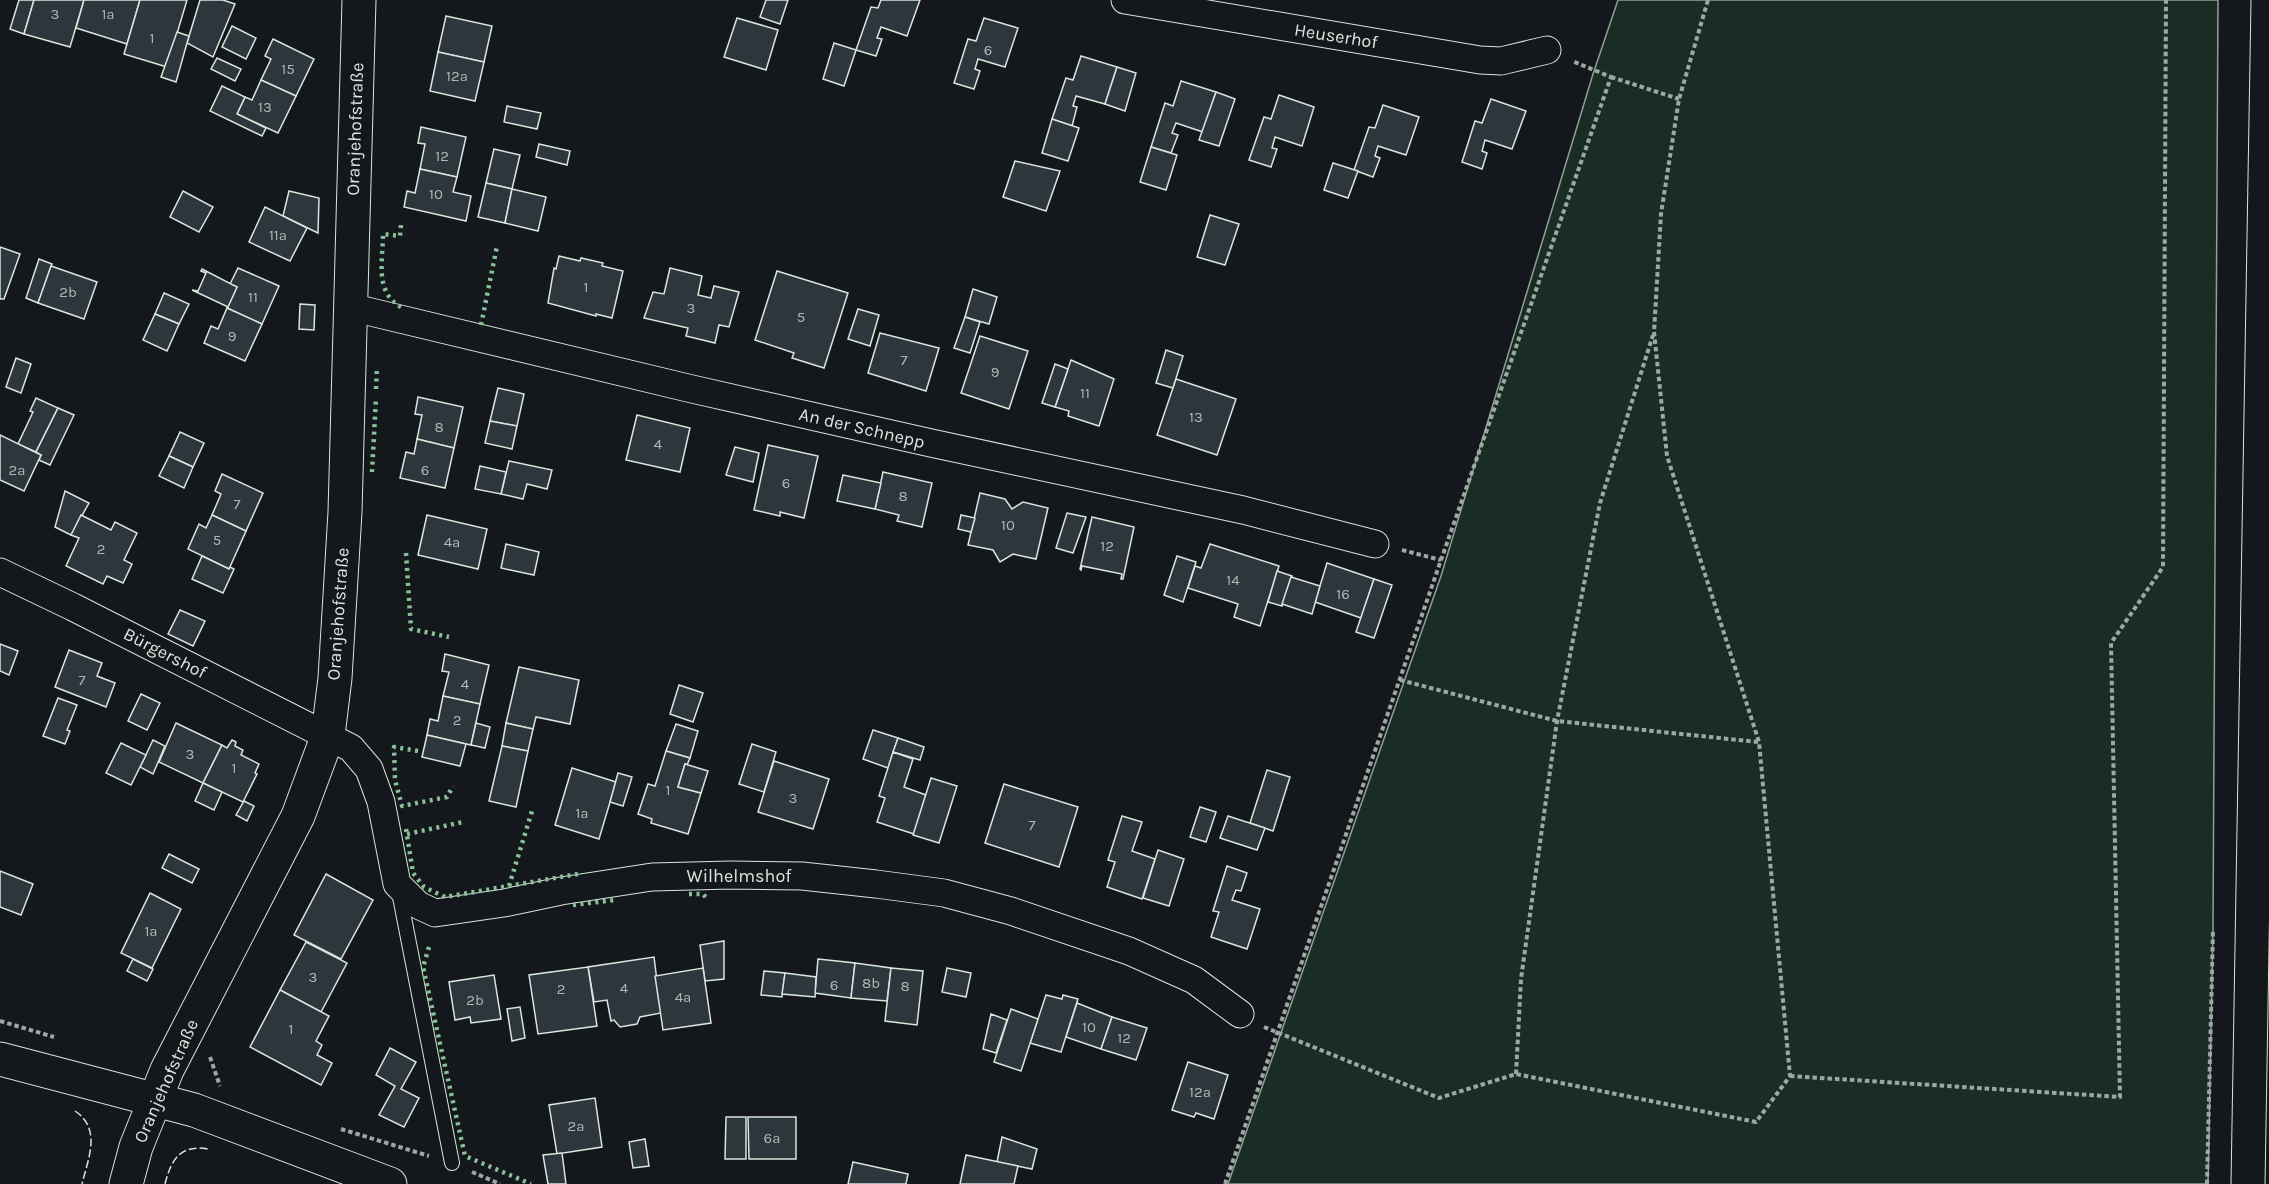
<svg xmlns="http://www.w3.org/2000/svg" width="2269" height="1184" font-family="Karla,sans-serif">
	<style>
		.green { fill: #1a2d24; stroke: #939e99; stroke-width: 1.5 }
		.building { fill: #2c363c; stroke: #d8e6dc; stroke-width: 1.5 }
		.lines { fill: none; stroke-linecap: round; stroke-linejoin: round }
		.lane-casing { stroke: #d8e6dc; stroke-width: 16 }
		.street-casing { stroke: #d8e6dc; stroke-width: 29 }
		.secondary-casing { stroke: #d8e6dc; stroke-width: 35 }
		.highway-casing { stroke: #d8e6dc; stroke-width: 35 }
		.path { stroke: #9da8a2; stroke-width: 4; stroke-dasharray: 4.5 3; stroke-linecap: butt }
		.lane { stroke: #14181c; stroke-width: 14 }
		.street { stroke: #14181c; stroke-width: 27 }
		.secondary { stroke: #14181c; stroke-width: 33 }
		.highway { stroke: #14181c; stroke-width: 33 }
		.hedge { stroke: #8ac095; stroke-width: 4.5; stroke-dasharray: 3 4.5; stroke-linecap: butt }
		.fence { stroke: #d8e6dc; stroke-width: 1.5; stroke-dasharray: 8 3; stroke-linecap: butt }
		.labels { text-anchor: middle; stroke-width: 4.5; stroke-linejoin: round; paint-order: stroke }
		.number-label { font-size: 15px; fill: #adbab4 }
		.street-label { font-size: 18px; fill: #d8e6dc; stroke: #14181c }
	</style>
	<rect width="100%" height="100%" fill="#14181c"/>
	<polygon class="green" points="1618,0 2218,0 2213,929 2208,1184 1228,1184 1441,576 1593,74"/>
	<g class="building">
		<polygon points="19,0 34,0 24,34 10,29"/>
		<polygon points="34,0 84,0 70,47 24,34"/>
		<polygon points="84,0 140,0 127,44 76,28"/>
		<polygon points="140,0 187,0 167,67 124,54"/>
		<polygon points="200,0 223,0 235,4 213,57 187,43"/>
		<polygon points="766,0 788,0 780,24 760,17"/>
		<polygon points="881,0 920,0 907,36 881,27 877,38 882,39 876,56 856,50 871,7 878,8"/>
		<polygon points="446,16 492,26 484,62 438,52"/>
		<polygon points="737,18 778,30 766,70 724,57"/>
		<polygon points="984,18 1018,28 1005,67 978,59 975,69 980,71 974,89 954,83 968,39 976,41"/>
		<polygon points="232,26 256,38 246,59 222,47"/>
		<polygon points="177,32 189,36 176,82 161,77"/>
		<polygon points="273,39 314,59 296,96 261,80 271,59 265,56"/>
		<polygon points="834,43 856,50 844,86 823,79"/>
		<polygon points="438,52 484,62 475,101 430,91"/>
		<polygon points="1081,56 1117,67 1105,104 1076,96 1073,106 1077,107 1072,126 1052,119 1066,78 1073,80"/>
		<polygon points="217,58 241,69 235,81 211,69"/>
		<polygon points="1117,67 1136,73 1125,111 1105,104"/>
		<polygon points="261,80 296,96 278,133 237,114 245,97 252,100"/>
		<polygon points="1181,81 1216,92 1203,132 1176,123 1172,133 1178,135 1171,153 1151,147 1165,103 1173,106"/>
		<polygon points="222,86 245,97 237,114 266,128 262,136 210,111"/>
		<polygon points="1216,92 1235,99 1219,146 1199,140"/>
		<polygon points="1279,95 1314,107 1302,146 1275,137 1272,148 1277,149 1271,167 1249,160 1264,117 1271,119"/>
		<polygon points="1491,99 1526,111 1512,149 1485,140 1482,151 1487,153 1482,169 1462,162 1475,121 1482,123"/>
		<polygon points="1383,105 1419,117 1406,155 1378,146 1375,156 1380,158 1373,177 1354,170 1369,127 1375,128"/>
		<polygon points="507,106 541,113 537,129 504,122"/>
		<polygon points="1052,119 1079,128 1068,161 1042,153"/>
		<polygon points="421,127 466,137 457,177 420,169 425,144 418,143"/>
		<polygon points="539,144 570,151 567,165 536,157"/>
		<polygon points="1151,147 1177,155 1166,190 1140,182"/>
		<polygon points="494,149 520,155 512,189 486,183"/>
		<polygon points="1015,161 1060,171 1046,211 1003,197"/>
		<polygon points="1333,163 1358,171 1348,198 1324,190"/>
		<polygon points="420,169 457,177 453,192 471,196 466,221 404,207 407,191 415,193"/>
		<polygon points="486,183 512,189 505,223 478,217"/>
		<polygon points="512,189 546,197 538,231 505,223"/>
		<polygon points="183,191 213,207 199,232 170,217"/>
		<polygon points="289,191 319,198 318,233 283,216"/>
		<polygon points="265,207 307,228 290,261 249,242"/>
		<polygon points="1210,215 1239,224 1225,265 1197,257"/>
		<polygon points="0,247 20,254 4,299 0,299"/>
		<polygon points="559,256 580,261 581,258 603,263 602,266 623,271 612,318 596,314 596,316 548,303 554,268 556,269"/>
		<polygon points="39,259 52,264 38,303 26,298"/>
		<polygon points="51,266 97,282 84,319 38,303"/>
		<polygon points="238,268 279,286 262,324 227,308 237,287 230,284"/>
		<polygon points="670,268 702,276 698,295 711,298 714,286 739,292 729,327 719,325 715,343 686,336 688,328 644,318 653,292 664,294"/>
		<polygon points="202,269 237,287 228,307 192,290 198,291 206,273 201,271"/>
		<polygon points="777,271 848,293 824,368 792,358 794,353 755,340"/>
		<polygon points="973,289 997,297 989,324 965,317"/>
		<polygon points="164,293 189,304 179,324 155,314"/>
		<polygon points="300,304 315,305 314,330 299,329"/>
		<polygon points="227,308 262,324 245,361 204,343 211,326 218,329"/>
		<polygon points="858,309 879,315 870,346 848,339"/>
		<polygon points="155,314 179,324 167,351 143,340"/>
		<polygon points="965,317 980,322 970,353 954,348"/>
		<polygon points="880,333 939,348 926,391 868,373"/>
		<polygon points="980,336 1028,351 1009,409 961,393"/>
		<polygon points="1166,350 1183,356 1173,388 1156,383"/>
		<polygon points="16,358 31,364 21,393 6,387"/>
		<polygon points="1071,360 1114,379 1099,426 1068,416 1069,411 1055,407"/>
		<polygon points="1055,364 1068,369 1055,407 1042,403"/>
		<polygon points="1176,379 1236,399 1217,455 1157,435"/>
		<polygon points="498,388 524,394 517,426 490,421"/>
		<polygon points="418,397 463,407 454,448 417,439 422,415 415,414"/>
		<polygon points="36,398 58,408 36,452 18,444 33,412 30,411"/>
		<polygon points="58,408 74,415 50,465 39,460 41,455 36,452"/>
		<polygon points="637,415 690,428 680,472 626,460"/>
		<polygon points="490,421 517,426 512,449 485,443"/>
		<polygon points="180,432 204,443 193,467 169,456"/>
		<polygon points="0,435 41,455 24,491 0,480"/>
		<polygon points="417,439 454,448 445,488 400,478 406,452 414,454"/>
		<polygon points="768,445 818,456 804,518 780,512 780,516 754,510"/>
		<polygon points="735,447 759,453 753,482 726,475"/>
		<polygon points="169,456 193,467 184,488 159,476"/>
		<polygon points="509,461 552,470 547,489 527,484 523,499 501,494"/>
		<polygon points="480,466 506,472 501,494 475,489"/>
		<polygon points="883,472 932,483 922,527 897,521 899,515 875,509"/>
		<polygon points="222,474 263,493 246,531 212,515 221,494 215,491"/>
		<polygon points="843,475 881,483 875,509 837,501"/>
		<polygon points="65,491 89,503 71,535 55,527"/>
		<polygon points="980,493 1005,499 1012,509 1023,502 1048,508 1036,559 1013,554 1000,562 993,550 968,545"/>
		<polygon points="1067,513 1086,517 1073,553 1056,548"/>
		<polygon points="81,515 111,530 115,522 137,533 124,560 132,564 123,583 107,576 103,584 66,566 79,538 71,535"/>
		<polygon points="212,515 246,531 229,569 188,549 199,524 206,528"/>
		<polygon points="427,515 487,529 478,569 418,555"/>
		<polygon points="961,515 975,518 971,532 958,529"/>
		<polygon points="1092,517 1134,527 1123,579 1121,579 1122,574 1082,566 1081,570 1080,569"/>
		<polygon points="506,544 539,552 534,575 501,568"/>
		<polygon points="1210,544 1279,566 1260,626 1234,617 1238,604 1188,588 1195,566 1201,568"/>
		<polygon points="202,556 229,569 230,567 234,569 223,593 192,579"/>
		<polygon points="1177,556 1196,562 1183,602 1164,595"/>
		<polygon points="1327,563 1374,579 1361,618 1315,602"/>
		<polygon points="1277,571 1292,576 1282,606 1268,602"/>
		<polygon points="1291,577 1320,586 1312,614 1282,604"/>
		<polygon points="1374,579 1392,585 1374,638 1356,632"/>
		<polygon points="180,610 205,621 193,646 168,634"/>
		<polygon points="0,644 18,651 9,675 0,671"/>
		<polygon points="69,650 102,663 97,676 115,683 106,707 55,687"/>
		<polygon points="445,654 489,665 480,704 443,696 449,672 442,671"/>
		<polygon points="519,667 579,680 570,724 536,717 533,729 506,723"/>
		<polygon points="679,685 703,693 693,722 670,714"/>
		<polygon points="141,694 160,703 147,730 128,721"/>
		<polygon points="443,696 480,704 471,745 427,735 430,719 438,721"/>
		<polygon points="58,698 77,705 67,730 70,731 65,744 43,736"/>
		<polygon points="176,723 222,745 203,783 159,762"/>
		<polygon points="476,723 490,727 485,748 471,745"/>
		<polygon points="506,723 533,729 528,751 502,746"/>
		<polygon points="676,724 698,731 690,758 666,751"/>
		<polygon points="873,730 898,738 888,768 863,759"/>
		<polygon points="427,735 466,744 460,766 422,757"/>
		<polygon points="898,738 924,747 920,760 893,752"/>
		<polygon points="153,740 165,746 153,774 140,767"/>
		<polygon points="232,740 236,742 235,746 243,750 241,755 259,764 255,773 257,774 243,802 203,783 222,745 227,748"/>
		<polygon points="121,743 146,755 131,785 106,773"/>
		<polygon points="752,744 776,752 764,792 739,784"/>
		<polygon points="502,746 528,751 516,807 489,801"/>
		<polygon points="666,751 690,758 687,765 685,764 678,787 701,793 688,834 651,823 652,819 638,814 648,784 655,786"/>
		<polygon points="893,752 913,759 904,787 926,795 914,834 877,822 885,798 879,796"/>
		<polygon points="774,761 829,779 813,829 758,812"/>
		<polygon points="685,764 708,771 701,793 678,787"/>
		<polygon points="572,768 616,782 599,839 555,825"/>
		<polygon points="1267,770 1290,777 1273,831 1250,823"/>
		<polygon points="618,773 632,777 623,806 610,802"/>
		<polygon points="931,778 957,786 939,843 913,835"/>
		<polygon points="203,783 222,792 214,810 195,801"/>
		<polygon points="1004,784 1078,807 1059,867 985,843"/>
		<polygon points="244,801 254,806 247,821 236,815"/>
		<polygon points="1200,807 1216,812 1206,842 1190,837"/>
		<polygon points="1122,816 1142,822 1132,851 1155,859 1142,899 1107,887 1115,862 1108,860"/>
		<polygon points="1228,816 1265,828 1257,850 1220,838"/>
		<polygon points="1158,850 1184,859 1169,906 1143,898"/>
		<polygon points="169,854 199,869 192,883 162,868"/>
		<polygon points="1227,866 1247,873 1241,891 1236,890 1232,900 1260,909 1247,949 1211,937 1219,912 1213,911"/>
		<polygon points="0,871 33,884 21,915 0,907"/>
		<polygon points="326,874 373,900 341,959 294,935"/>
		<polygon points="150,893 181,909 152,968 121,953"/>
		<polygon points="724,941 724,979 705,981 700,945"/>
		<polygon points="306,942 347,963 321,1012 280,990"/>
		<polygon points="654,957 661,1013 640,1017 637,1024 620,1027 614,1020 611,1021 607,1000 594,1002 588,967"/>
		<polygon points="133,959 153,969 147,981 127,971"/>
		<polygon points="818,959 855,963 851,998 815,993"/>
		<polygon points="855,963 891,968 887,1001 851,998"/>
		<polygon points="588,967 597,1026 538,1034 529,975"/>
		<polygon points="703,968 711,1023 663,1030 655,976"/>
		<polygon points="891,968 923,971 917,1025 885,1021"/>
		<polygon points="947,968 971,973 966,997 942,992"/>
		<polygon points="764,971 785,973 782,997 761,995"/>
		<polygon points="785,973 816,977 815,997 782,994"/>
		<polygon points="494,975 501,1019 471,1023 470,1017 455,1020 449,982"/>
		<polygon points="280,990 329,1016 316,1041 322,1045 317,1055 332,1063 321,1085 250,1047"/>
		<polygon points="1046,995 1062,999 1063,995 1078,999 1061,1052 1030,1043"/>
		<polygon points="1077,1003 1112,1017 1101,1049 1066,1037"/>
		<polygon points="520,1007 525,1038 512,1041 507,1009"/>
		<polygon points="1011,1009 1038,1019 1021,1071 994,1062"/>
		<polygon points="991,1014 1007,1020 996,1053 983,1049"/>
		<polygon points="1112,1017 1147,1028 1136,1060 1101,1049"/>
		<polygon points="390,1048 416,1062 401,1089 419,1098 404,1127 379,1115 395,1086 376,1075"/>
		<polygon points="1188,1062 1228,1075 1214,1119 1196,1113 1194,1117 1172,1110"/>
		<polygon points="595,1098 602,1147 557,1154 549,1105"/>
		<polygon points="726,1117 746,1117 746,1159 725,1159"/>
		<polygon points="748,1117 796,1117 796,1159 749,1159"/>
		<polygon points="1002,1137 1037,1149 1032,1169 997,1162"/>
		<polygon points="645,1139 649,1166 633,1168 629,1142"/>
		<polygon points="562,1153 566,1184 548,1184 543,1155"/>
		<polygon points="966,1155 1018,1166 1014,1184 960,1184"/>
		<polygon points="853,1162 908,1174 906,1184 848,1184"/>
	</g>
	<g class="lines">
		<defs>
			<polyline id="lane" points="399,892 452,1163"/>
			<g id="street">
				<polyline points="1125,0 1480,60 1501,61 1547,50"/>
				<polyline points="350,307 692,389 931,443 1243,510 1375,544"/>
				<polyline points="0,572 73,607 351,748 369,769 381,802 397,884 418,905 435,913 504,903 561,891 652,877 731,875 802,876 876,884 944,893 1011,911 1129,951 1194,980 1240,1014"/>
			</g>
			<g id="secondary">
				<polyline points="0,1059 194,1110 390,1184"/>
				<polyline points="126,1184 136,1147 167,1070 298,816 328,735 335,678 345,512 359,0"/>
			</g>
			<polyline id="highway" points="2248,1184 2268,0"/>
		</defs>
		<use href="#lane" class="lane-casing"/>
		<use href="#street" class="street-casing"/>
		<use href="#secondary" class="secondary-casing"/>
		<use href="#highway" class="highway-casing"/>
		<g class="path">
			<polyline points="1611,77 1679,99"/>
			<polyline points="1402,550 1441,560"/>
			<polyline points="1400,680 1557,721 1758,742"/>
			<polyline points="0,1021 54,1037"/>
			<polyline points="1264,1027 1439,1098 1516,1074 1756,1122 1790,1076 1759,742 1667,456 1654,332 1661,214 1679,99 1708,0"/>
			<polyline points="210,1057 220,1086"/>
			<polyline points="1516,1074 1521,979 1557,721 1600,503 1653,335"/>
			<polyline points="1790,1076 2120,1097 2111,643 2163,567 2166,0"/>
			<polyline points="341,1129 429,1156"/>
			<polyline points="472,1172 500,1184"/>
			<polyline points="1225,1184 1441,560 1611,77 1572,61"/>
			<polyline points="2207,1184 2213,929"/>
		</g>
		<use href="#lane" class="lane"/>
		<use href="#street" class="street"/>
		<use href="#secondary" class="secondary"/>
		<use href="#highway" class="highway"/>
		<g class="hedge">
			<path d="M401,307C374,292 383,260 383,234L400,236L401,225"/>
			<polyline points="481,325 497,246"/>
			<polyline points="376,389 377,368"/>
			<polyline points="372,472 376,398"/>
			<polyline points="406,553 411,629 449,637"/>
			<polyline points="418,751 394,747 395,780 402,806 447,797 453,786"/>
			<polyline points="406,829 413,873 424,887 445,897 578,874"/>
			<polyline points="407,834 463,822"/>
			<polyline points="509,886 532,811"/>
			<polyline points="689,894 703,894 708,900"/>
			<polyline points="573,905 615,900"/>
			<polyline points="429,947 423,967 465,1156 531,1184"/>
		</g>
		<g class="fence">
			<path d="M75,1111C102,1129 88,1159 82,1184"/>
			<path d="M165,1184C171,1160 180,1144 208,1149"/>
		</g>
	</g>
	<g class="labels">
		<g class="number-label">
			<text x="55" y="19">3</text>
			<text x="108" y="19">1a</text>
			<text x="152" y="43">1</text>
			<text x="988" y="55">6</text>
			<text x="288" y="74">15</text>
			<text x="457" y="81">12a</text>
			<text x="265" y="112">13</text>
			<text x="442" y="161">12</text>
			<text x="436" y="199">10</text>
			<text x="278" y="240">11a</text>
			<text x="586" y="292">1</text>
			<text x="68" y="297">2b</text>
			<text x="253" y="302">11</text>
			<text x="691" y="313">3</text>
			<text x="801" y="322">5</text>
			<text x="232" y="341">9</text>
			<text x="904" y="365">7</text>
			<text x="995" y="377">9</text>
			<text x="1085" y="398">11</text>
			<text x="1196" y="422">13</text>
			<text x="439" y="432">8</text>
			<text x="658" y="449">4</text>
			<text x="17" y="475">2a</text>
			<text x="425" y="475">6</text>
			<text x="786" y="488">6</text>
			<text x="903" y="501">8</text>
			<text x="237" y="509">7</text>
			<text x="1008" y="530">10</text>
			<text x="217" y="545">5</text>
			<text x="452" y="547">4a</text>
			<text x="1107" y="551">12</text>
			<text x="101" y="554">2</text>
			<text x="1233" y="585">14</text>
			<text x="1343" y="599">16</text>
			<text x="82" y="685">7</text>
			<text x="465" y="689">4</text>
			<text x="457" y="725">2</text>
			<text x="190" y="759">3</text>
			<text x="234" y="773">1</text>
			<text x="668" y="795">1</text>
			<text x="793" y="803">3</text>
			<text x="582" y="818">1a</text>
			<text x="1032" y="830">7</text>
			<text x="151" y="936">1a</text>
			<text x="313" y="982">3</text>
			<text x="871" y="988">8b</text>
			<text x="834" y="990">6</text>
			<text x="905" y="991">8</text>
			<text x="624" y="993">4</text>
			<text x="561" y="994">2</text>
			<text x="683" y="1002">4a</text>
			<text x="475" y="1005">2b</text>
			<text x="1089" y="1032">10</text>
			<text x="291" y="1034">1</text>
			<text x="1124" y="1043">12</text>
			<text x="1200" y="1097">12a</text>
			<text x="576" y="1131">2a</text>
			<text x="772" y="1143">6a</text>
		</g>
		<g class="street-label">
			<text transform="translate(1336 36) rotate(9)" y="6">Heuserhof</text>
			<text transform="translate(355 129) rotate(-88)" y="6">Oranjehofstraße</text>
			<text transform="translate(862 428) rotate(13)" y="6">An der Schnepp</text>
			<text transform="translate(338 614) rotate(-86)" y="6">Oranjehofstraße</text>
			<text transform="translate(165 653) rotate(27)" y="6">Bürgershof</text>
			<text x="739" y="882">Wilhelmshof</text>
			<text transform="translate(166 1081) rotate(-66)" y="6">Oranjehofstraße</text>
		</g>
	</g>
</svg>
